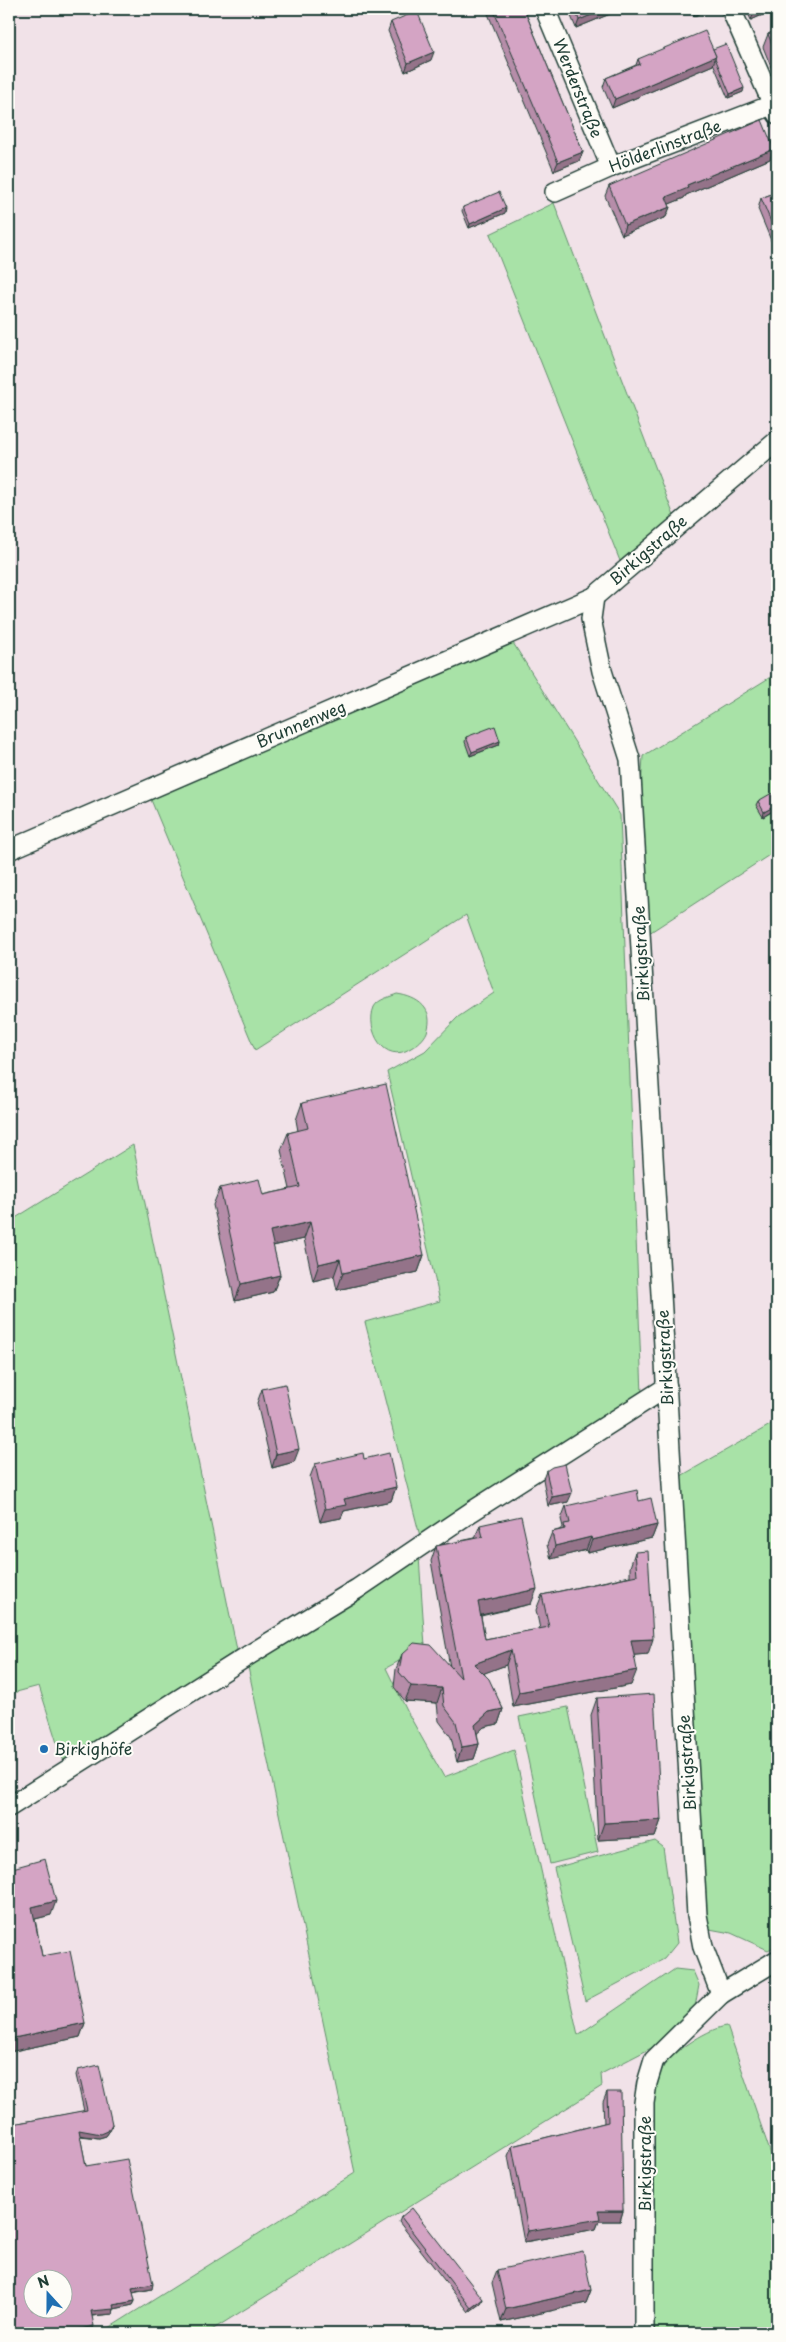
<svg xmlns="http://www.w3.org/2000/svg" width="786" height="2342" font-family="'Playpen Sans',sans-serif">
	<style>
		.green { fill: #a8e2a7; stroke: #64906e }
		.lines { fill: none; stroke-linecap: round; stroke-linejoin: round }
		.street-casing { stroke: #1f3d34; stroke-width: 22 }
		.street { stroke: #fdfcf7; stroke-width: 19 }
		.wall { fill: #b68da9; stroke: #1f3d34 }
		.shaded-wall { fill: #947389; stroke: #1f3d34 }
		.building { fill: #d4a4c4; stroke: #1f3d34; fill-rule: evenodd }
		.poi-dot { fill: #1f6fb2; stroke: #fdfcf7; stroke-width: 2 }
		.labels { text-anchor: middle; stroke-width: 4; stroke-linejoin: round; paint-order: stroke }
		.street-label { font-size: 16px; fill: #1f3d34; stroke: #fdfcf7 }
		.poi-label { font-size: 16px; fill: #1f3d34; stroke: #fdfcf7; text-anchor: start }
	</style>
	<rect width="100%" height="100%" fill="#f1e2e8"/>
	<filter id="ink" filterUnits="userSpaceOnUse"><feTurbulence type="fractalNoise" baseFrequency=".02" numOctaves="2"/><feDisplacementMap in="SourceGraphic" scale="10" xChannelSelector="R" yChannelSelector="G"/><feConvolveMatrix kernelMatrix="1 2 1 2 8 2 1 2 1" color-interpolation-filters="sRGB"/></filter>
	<g filter="url(#ink)">
		<g class="green">
			<polygon points="554,203 674,516 620,561 490,234"/>
			<polygon points="510,638 620,815 642,1395 421,1540 365,1322 440,1301 387,1072 425,1051 458,1017 494,993 466,915 255,1050 149,795"/>
			<polygon points="777,673 777,850 646,935 640,803 643,756"/>
			<path d="M397,994C418,997 435,1009 427,1032C424,1039 418,1044 411,1048C384,1066 365,1029 374,1007C378,999 390,997 397,994Z"/>
			<polygon points="133,1145 237,1650 63,1762 39,1686 9,1694 9,1222"/>
			<polygon points="777,1421 777,1945 768,1950 731,1933 704,1928 681,1476"/>
			<polygon points="419,1556 425,1647 386,1668 409,1715 444,1777 514,1750 578,2035 675,1969 693,1971 699,1985 695,2007 655,2046 601,2074 602,2086 207,2333 101,2333 355,2173 248,1667"/>
			<polygon points="568,1707 598,1852 550,1864 519,1717"/>
			<polygon points="655,1841 663,1847 677,1943 664,1959 585,2001 554,1868"/>
			<path d="M727,2026L777,2172V2333H653V2093C657,2084 660,2070 666,2063C678,2049 709,2028 727,2026Z"/>
		</g>
		<g class="lines">
			<defs>
				<g id="street">
					<polyline points="545,9 611,167"/>
					<polyline points="731,9 777,114"/>
					<polyline points="555,192 611,167 777,103"/>
					<polyline points="594,597 591,619 602,671 630,759 697,1915 703,1947 721,1994 654,2060 647,2083 644,2103 644,2333"/>
					<polyline points="9,850 594,597 777,441"/>
					<polyline points="9,1807 249,1655 357,1589 471,1512 667,1387"/>
					<polyline points="721,1994 777,1960"/>
				</g>
			</defs>
			<use href="#street" class="street-casing"/>
			<use href="#street" class="street"/>
		</g>
		<g class="wall">
			<polygon points="486,9 524,9 583,152 579,161 554,171"/>
			<polygon points="568,9 622,9 576,28"/>
			<polygon points="691,9 709,9 709,10 694,16"/>
			<polygon points="746,9 776,9 751,20"/>
			<polygon points="391,22 431,60 405,72 388,31"/>
			<polygon points="777,30 777,82 763,47 768,34"/>
			<polygon points="713,49 743,92 728,98 713,63 713,65 612,108 603,87 606,78 636,65 638,59"/>
			<polygon points="774,149 770,159 686,195 684,198 669,204 670,207 666,217 622,235 605,196 609,186"/>
			<polygon points="777,192 777,255 758,209 761,198"/>
			<polygon points="463,207 505,213 469,228 462,211"/>
			<polygon points="466,737 500,741 499,745 470,756 465,742"/>
			<polygon points="758,801 777,809 763,817 756,805"/>
			<polygon points="302,1103 424,1255 418,1272 337,1290 334,1276 313,1281 304,1239 273,1246 280,1275 273,1292 235,1301 213,1205 220,1188 263,1195 290,1189 281,1150 288,1133 298,1131 296,1120"/>
			<polygon points="262,1389 294,1462 272,1468 257,1403"/>
			<polygon points="364,1459 396,1487 391,1501 344,1511 341,1518 320,1522 310,1477 315,1464"/>
			<polygon points="546,1471 568,1502 548,1506 543,1479"/>
			<polygon points="639,1501 657,1525 652,1538 587,1553 586,1550 551,1559 547,1545 552,1532 562,1529 563,1527 561,1519 566,1506"/>
			<polygon points="480,1525 531,1604 481,1616 485,1639 540,1629 536,1610 542,1595 630,1576 630,1567 635,1552 648,1654 634,1655 631,1685 513,1707 506,1665 484,1673 503,1709 498,1724 484,1727 477,1733 479,1744 474,1759 457,1762 451,1737 439,1721 437,1703 405,1701 394,1687 396,1669 402,1654 450,1667 431,1561 436,1546 475,1538"/>
			<polygon points="597,1698 661,1820 655,1837 598,1840 591,1715"/>
			<polygon points="9,1869 51,1915 35,1919 42,1956 85,2023 80,2037 9,2052"/>
			<polygon points="78,2070 112,2124 111,2129 106,2136 99,2138 80,2136 86,2166 152,2289 133,2293 135,2301 133,2305 114,2309 113,2314 92,2316 92,2331 82,2333 9,2333 11,2128 13,2124 84,2111 76,2075"/>
			<polygon points="607,2092 623,2211 620,2221 599,2221 596,2229 524,2242 508,2156 512,2146 604,2123 603,2102"/>
			<polygon points="401,2217 483,2299 481,2303 469,2312 399,2222"/>
			<polygon points="497,2270 591,2290 586,2303 501,2322 492,2283"/>
		</g>
		<g class="shaded-wall">
			<polygon points="606,9 622,9 576,28 579,20"/>
			<polygon points="696,9 709,9 709,10 694,16"/>
			<polygon points="757,9 776,9 751,20 755,10"/>
			<polygon points="434,52 431,60 405,72 408,63"/>
			<polygon points="716,56 713,65 612,108 615,99"/>
			<polygon points="744,88 743,92 728,98 730,94"/>
			<polygon points="774,149 770,159 686,195 684,198 662,207 666,197 687,185"/>
			<polygon points="583,152 579,161 554,171 558,162"/>
			<polygon points="670,207 666,217 622,235 625,225"/>
			<polygon points="506,208 505,213 469,228 470,224"/>
			<polygon points="500,741 499,745 470,756 472,752"/>
			<polygon points="777,805 777,808 763,817 764,812"/>
			<polygon points="310,1222 304,1239 263,1248 270,1231"/>
			<polygon points="424,1255 418,1272 337,1290 343,1273"/>
			<polygon points="340,1259 334,1276 313,1281 319,1264"/>
			<polygon points="280,1275 273,1292 235,1301 241,1284"/>
			<polygon points="299,1449 294,1462 272,1468 276,1454"/>
			<polygon points="396,1487 391,1501 344,1511 341,1518 320,1522 325,1509 344,1499"/>
			<polygon points="572,1493 568,1502 548,1506 552,1497"/>
			<polygon points="657,1525 652,1538 587,1553 592,1540"/>
			<polygon points="591,1537 586,1550 551,1559 555,1546"/>
			<polygon points="537,1589 531,1604 472,1617 478,1602"/>
			<polygon points="653,1639 648,1654 626,1656 631,1640"/>
			<polygon points="511,1650 506,1665 469,1679 474,1664"/>
			<polygon points="637,1670 631,1685 513,1707 519,1692"/>
			<polygon points="411,1686 442,1688 437,1703 405,1701"/>
			<polygon points="503,1709 498,1724 484,1727 470,1740 475,1725 489,1712"/>
			<polygon points="479,1744 474,1759 457,1762 462,1747"/>
			<polygon points="661,1820 655,1837 598,1840 604,1823"/>
			<polygon points="56,1901 51,1915 27,1921 32,1907"/>
			<polygon points="85,2023 80,2037 9,2052 9,2039"/>
			<polygon points="112,2124 111,2129 106,2136 99,2138 77,2135 79,2130"/>
			<polygon points="598,2211 623,2211 620,2221 599,2221 596,2229 524,2242 528,2231"/>
			<polygon points="153,2284 152,2289 130,2293 132,2288"/>
			<polygon points="591,2290 586,2303 501,2322 506,2309"/>
			<polygon points="483,2299 481,2303 469,2312 471,2308"/>
			<polygon points="135,2301 133,2305 114,2309 113,2314 89,2316 91,2311 113,2305"/>
			<polygon points="94,2326 92,2331 82,2333 71,2333 71,2331"/>
		</g>
		<g class="building">
			<polygon points="493,9 524,9 583,152 558,162"/>
			<polygon points="575,9 606,9 579,20"/>
			<polygon points="417,11 434,52 408,63 391,22"/>
			<polygon points="777,30 777,57 768,34"/>
			<polygon points="705,31 716,56 615,99 606,78 640,64 638,59"/>
			<polygon points="726,44 744,88 730,94 715,58 716,56 713,49"/>
			<polygon points="762,120 774,149 687,185 688,188 666,197 670,207 625,225 609,186"/>
			<polygon points="499,192 506,208 470,224 463,207"/>
			<polygon points="777,192 777,236 761,198"/>
			<polygon points="495,726 500,741 472,752 466,737"/>
			<polygon points="772,793 777,801 777,805 764,812 758,801"/>
			<polygon points="386,1084 424,1255 343,1273 340,1259 319,1264 310,1222 270,1231 280,1275 241,1284 220,1188 259,1179 263,1195 300,1187 288,1133 308,1128 302,1103"/>
			<polygon points="285,1384 299,1449 276,1454 262,1389"/>
			<polygon points="363,1453 364,1459 389,1453 396,1487 344,1499 346,1505 325,1509 315,1464"/>
			<polygon points="565,1464 572,1493 552,1497 546,1471 552,1467"/>
			<polygon points="637,1490 639,1501 651,1498 657,1525 592,1540 591,1537 555,1546 552,1532 565,1529 564,1524 570,1523 566,1506"/>
			<polygon points="521,1516 537,1589 478,1602 485,1639 549,1627 542,1595 637,1575 635,1552 648,1551 653,1639 631,1640 637,1670 519,1692 511,1650 474,1664 489,1679 503,1709 489,1712 475,1725 479,1744 462,1747 456,1722 444,1706 442,1688 411,1686 399,1672 402,1654 414,1643 431,1645 461,1678 436,1546 483,1537 480,1525"/>
			<polygon points="654,1694 661,1820 604,1823 597,1698"/>
			<polygon points="45,1859 56,1901 32,1907 42,1956 70,1951 85,2023 9,2039 9,1963 13,1962 9,1945 9,1869"/>
			<path d="M99,2065L112,2124L108,2131L101,2134L79,2130L86,2166L127,2159L153,2284L132,2288L135,2301L113,2305L114,2309L91,2311L94,2326L71,2331L72,2333H9V2128L13,2127V2124L87,2110L78,2070ZM32,2280H62V2310H32Z"/>
			<polygon points="607,2092 621,2092 623,2211 598,2211 600,2219 528,2231 512,2146 608,2122"/>
			<polygon points="412,2208 483,2299 471,2308 401,2217"/>
			<polygon points="583,2251 591,2290 506,2309 497,2270"/>
			<polygon points="596,2331 597,2333 584,2333"/>
		</g>
	</g>
	<circle class="poi-dot" cx="44" cy="1749" r="5"/>
	<g class="labels">
		<g class="street-label">
			<text transform="translate(578 88) rotate(68)" y="6">Werderstraße</text>
			<text transform="translate(665 146) rotate(-21)" y="6">Hölderlinstraße</text>
			<text transform="translate(648 550) rotate(-41)" y="6">Birkigstraße</text>
			<text transform="translate(301 724) rotate(-23)" y="6">Brunnenweg</text>
			<text transform="translate(641 954) rotate(-93)" y="6">Birkigstraße</text>
			<text transform="translate(665 1358) rotate(-93)" y="6">Birkigstraße</text>
			<text transform="translate(687 1763) rotate(-94)" y="6">Birkigstraße</text>
			<text transform="translate(645 2164) rotate(-90)" y="6">Birkigstraße</text>
		</g>
		<g class="poi-label">
			<text x="54" y="1755">Birkighöfe</text>
		</g>
	</g>
	<rect width="786" height="2342" fill="none" stroke="#fdfcf7" stroke-width="30"/>
	<rect x="15" y="15" width="756" height="2312" fill="none" stroke="#1f3d34" stroke-width="2" filter="url(#ink)"/>
	<g transform="translate(48 2294) rotate(339)"><circle r="24" fill="#fdfcf7" stroke="#a4b0a9"/>
	<path d="M0-4L9 19L0 12L-9 19Z" fill="#1f6fb2"/>
	<text y="-8" font-size="14" font-weight="bold" text-anchor="middle" fill="#1f3d34">N</text>
	</g>
</svg>
